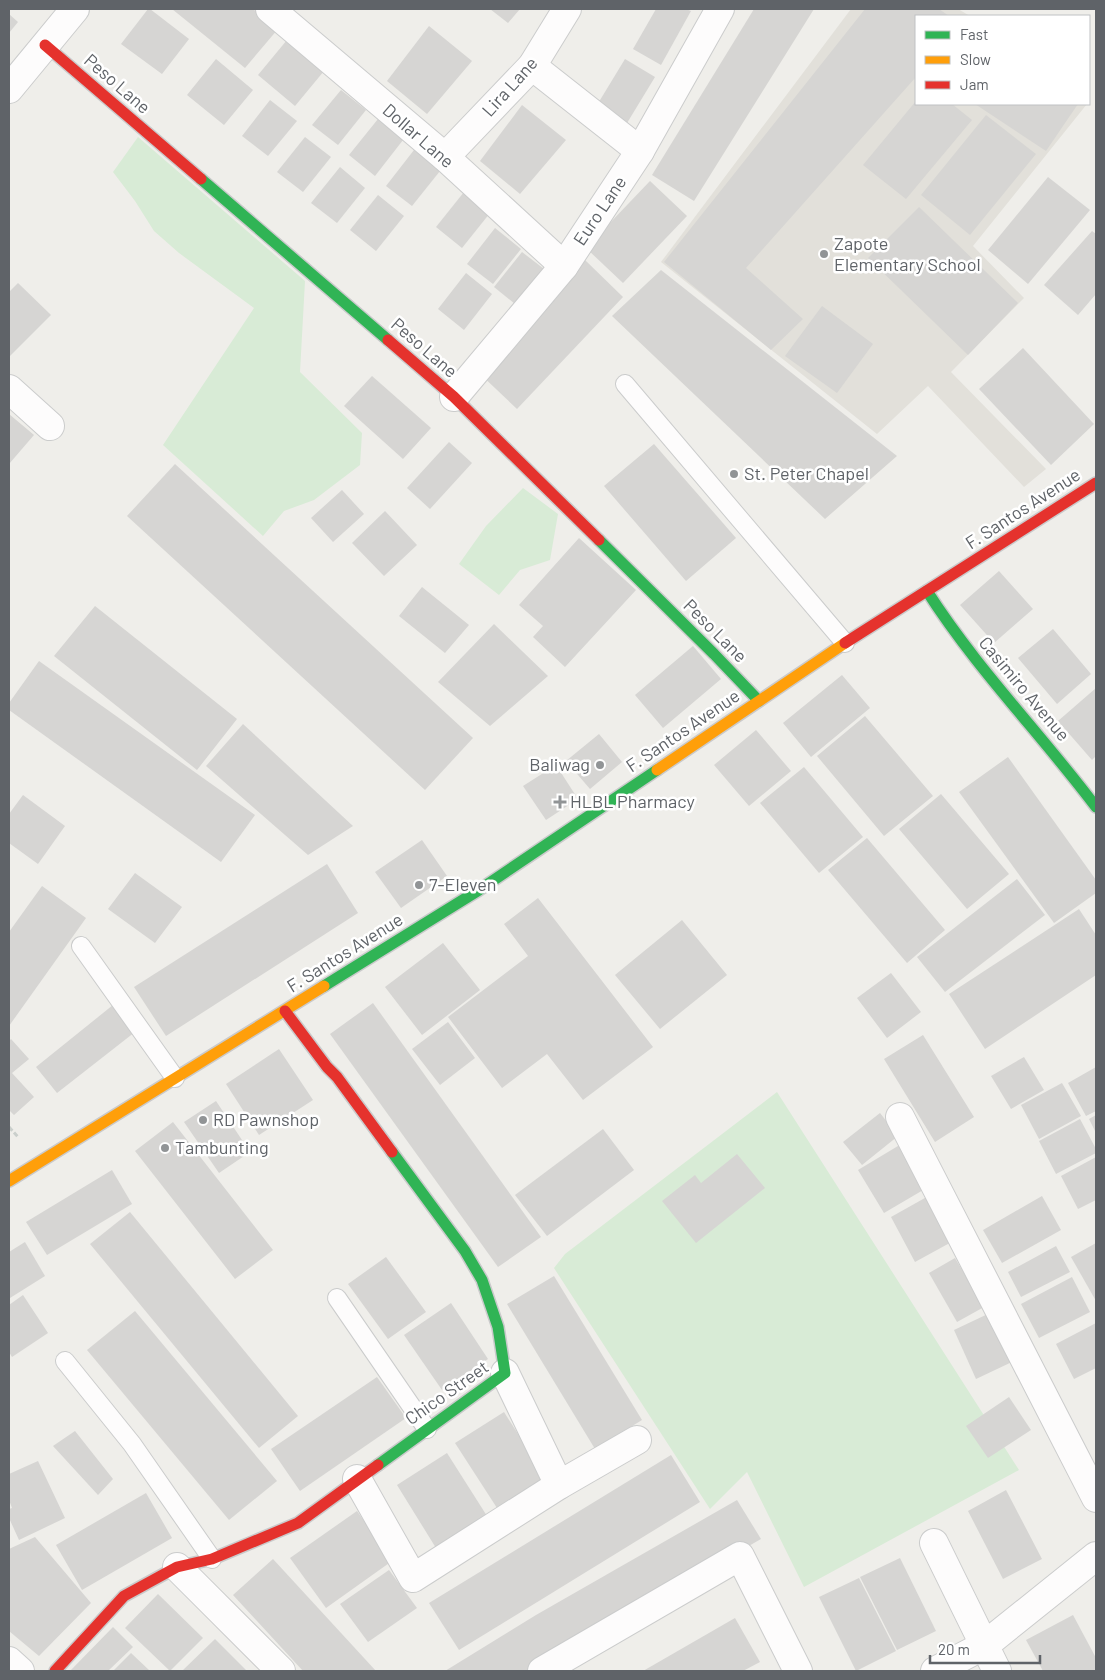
<svg xmlns="http://www.w3.org/2000/svg" width="1105" height="1680" font-family="Barlow,sans-serif">
	<style>
		.education { fill: #e2e0da }
		.green { fill: #d8ebd6 }
		.building { fill: #d6d5d3 }
		.lines { fill: none; stroke-linecap: round; stroke-linejoin: round }
		.lane-casing { stroke: #cbcccc; stroke-width: 20 }
		.street-casing { stroke: #cbcccc; stroke-width: 30 }
		.fast-casing { stroke: #cacacb; stroke-width: 14 }
		.slow-casing { stroke: #cacacb; stroke-width: 14 }
		.jam-casing { stroke: #cacacb; stroke-width: 14 }
		.path { stroke: #cacfcc; stroke-width: 3; stroke-dasharray: 5 2.5; stroke-linecap: butt }
		.lane { stroke: #fdfcfc; stroke-width: 18 }
		.street { stroke: #fdfcfc; stroke-width: 28 }
		.fast { stroke: #30b455; stroke-width: 11 }
		.slow { stroke: #ff9f0a; stroke-width: 11 }
		.jam { stroke: #e5322d; stroke-width: 11 }
		.poi-dot { fill: #919496; stroke: #fff; stroke-width: 2 }
		.labels { text-anchor: middle; stroke-width: 5; stroke-linejoin: round; paint-order: stroke }
		.street-label { font-size: 18px; fill: #5f6368; stroke: #fff }
		.poi-label { font-size: 18px; fill: #5f6368; stroke: #fff; text-anchor: start }
	</style>
	<rect width="100%" height="100%" fill="#efeeea"/>
	<polygon class="education" points="851,9 958,9 970,16 916,16 916,104 1087,104 973,246 1024,298 951,372 1046,469 1024,487 928,386 877,434 661,262"/>
	<g class="green">
		<polygon points="138,137 305,281 300,372 362,433 360,465 314,500 284,511 263,536 163,445 254,308 179,253 154,231 135,201 113,172"/>
		<polygon points="523,488 558,514 550,560 520,570 499,595 459,564 486,526"/>
		<polygon points="777,1092 1019,1470 804,1587 747,1472 710,1509 554,1268 565,1254"/>
	</g>
	<g class="building">
		<polygon points="148,9 150,9 189,39 162,74 121,44"/>
		<polygon points="172,9 253,9 278,29 245,68"/>
		<polygon points="490,9 520,9 508,23"/>
		<polygon points="656,9 686,9 691,11 661,65 633,49"/>
		<polygon points="754,9 814,9 694,201 652,175"/>
		<polygon points="865,9 939,9 949,16 916,16 916,77 746,268 803,319 771,350 664,262"/>
		<polygon points="9,14 18,22 9,33"/>
		<polygon points="429,26 472,61 427,114 387,81"/>
		<polygon points="287,40 324,71 295,106 258,75"/>
		<polygon points="216,59 253,90 224,125 187,95"/>
		<polygon points="625,59 655,77 624,128 594,110"/>
		<polygon points="341,90 366,110 338,145 312,125"/>
		<polygon points="270,100 297,121 268,156 242,136"/>
		<polygon points="916,101 916,104 952,104 972,120 906,199 863,165"/>
		<polygon points="975,104 1078,104 1046,151"/>
		<polygon points="522,105 566,140 520,194 480,161"/>
		<polygon points="986,115 1036,154 970,235 921,195"/>
		<polygon points="378,119 403,140 375,176 349,155"/>
		<polygon points="305,137 331,157 303,192 277,172"/>
		<polygon points="414,150 440,171 412,206 386,186"/>
		<polygon points="340,167 365,188 337,223 311,203"/>
		<polygon points="1048,177 1090,210 1028,284 988,250"/>
		<polygon points="650,181 687,216 623,283 586,248"/>
		<polygon points="464,192 490,213 462,248 436,227"/>
		<polygon points="378,195 404,216 376,251 350,230"/>
		<polygon points="919,207 1018,303 968,355 868,258"/>
		<polygon points="495,228 521,249 493,284 467,264"/>
		<polygon points="1092,231 1096,234 1096,294 1078,315 1044,285"/>
		<polygon points="522,252 548,272 520,308 494,287"/>
		<polygon points="585,260 623,297 517,409 478,372"/>
		<polygon points="661,270 897,456 825,519 612,316"/>
		<polygon points="466,273 492,294 464,330 438,309"/>
		<polygon points="18,283 51,315 9,357 9,292"/>
		<polygon points="822,306 873,344 837,393 785,356"/>
		<polygon points="1023,348 1094,424 1051,465 979,389"/>
		<polygon points="372,376 431,428 403,459 344,406"/>
		<polygon points="9,414 34,435 9,464"/>
		<polygon points="449,442 472,463 430,509 407,488"/>
		<polygon points="654,444 736,538 686,581 604,486"/>
		<polygon points="175,464 473,738 425,790 127,516"/>
		<polygon points="342,490 364,514 333,542 311,518"/>
		<polygon points="385,511 417,545 384,576 352,543"/>
		<polygon points="579,538 636,590 565,667 533,637 543,626 519,605"/>
		<polygon points="999,571 1033,609 994,643 960,605"/>
		<polygon points="422,587 469,625 445,653 399,616"/>
		<polygon points="95,606 237,719 197,770 54,656"/>
		<polygon points="494,624 548,676 490,726 438,682"/>
		<polygon points="1053,629 1091,674 1057,704 1018,658"/>
		<polygon points="693,646 721,679 663,728 635,695"/>
		<polygon points="39,661 255,815 221,862 9,710 9,703"/>
		<polygon points="842,675 870,708 811,757 783,723"/>
		<polygon points="1096,688 1096,756 1092,760 1058,721"/>
		<polygon points="865,716 933,796 884,836 817,756"/>
		<polygon points="243,724 353,826 308,855 206,766"/>
		<polygon points="756,730 791,771 749,806 714,765"/>
		<polygon points="599,734 622,762 590,789 566,761"/>
		<polygon points="1008,757 1096,880 1096,893 1054,923 959,792"/>
		<polygon points="556,765 578,799 546,820 523,786"/>
		<polygon points="804,767 863,837 819,873 760,803"/>
		<polygon points="941,794 1009,874 967,909 899,829"/>
		<polygon points="23,795 65,826 38,864 9,843 9,814"/>
		<polygon points="867,838 945,930 907,963 828,870"/>
		<polygon points="422,840 447,876 401,908 375,872"/>
		<polygon points="327,864 358,913 166,1036 134,987"/>
		<polygon points="135,873 182,907 155,943 108,909"/>
		<polygon points="1017,879 1045,915 945,992 917,957"/>
		<polygon points="42,886 86,918 9,1026 9,932"/>
		<polygon points="538,898 653,1047 583,1100 547,1054 502,1088 448,1017 528,956 504,924"/>
		<polygon points="1079,909 1096,935 1096,975 985,1049 949,994"/>
		<polygon points="682,920 727,975 660,1029 615,975"/>
		<polygon points="443,943 480,990 422,1035 385,987"/>
		<polygon points="891,973 921,1012 887,1038 857,998"/>
		<polygon points="373,1003 541,1237 498,1267 330,1034"/>
		<polygon points="113,1005 135,1032 57,1093 36,1067"/>
		<polygon points="448,1022 475,1058 440,1085 412,1049"/>
		<polygon points="923,1035 974,1117 935,1142 884,1059"/>
		<polygon points="11,1039 29,1059 12,1073 34,1097 14,1115 9,1110 9,1041"/>
		<polygon points="279,1049 313,1100 259,1135 226,1084"/>
		<polygon points="1024,1057 1044,1090 1011,1109 991,1076"/>
		<polygon points="1096,1067 1096,1111 1086,1116 1068,1083"/>
		<polygon points="1062,1083 1081,1116 1039,1139 1021,1105"/>
		<polygon points="216,1101 250,1152 219,1173 184,1122"/>
		<polygon points="880,1113 898,1136 862,1165 843,1142"/>
		<polygon points="1096,1115 1096,1133 1089,1119"/>
		<polygon points="1080,1119 1096,1149 1096,1153 1056,1174 1039,1141"/>
		<polygon points="173,1122 273,1250 235,1279 135,1151"/>
		<polygon points="603,1129 634,1170 547,1236 515,1195"/>
		<polygon points="903,1143 930,1186 884,1213 858,1170"/>
		<polygon points="737,1154 765,1188 696,1243 662,1201 695,1175 701,1183"/>
		<polygon points="1096,1157 1096,1200 1078,1209 1061,1176"/>
		<polygon points="112,1170 132,1204 47,1255 26,1222"/>
		<polygon points="932,1194 957,1239 915,1262 891,1217"/>
		<polygon points="1042,1196 1061,1230 1002,1263 983,1230"/>
		<polygon points="130,1212 298,1416 259,1448 90,1244"/>
		<polygon points="25,1242 45,1276 10,1298 9,1295 9,1252"/>
		<polygon points="1096,1243 1096,1301 1071,1257"/>
		<polygon points="1056,1246 1070,1272 1021,1297 1008,1272"/>
		<polygon points="386,1257 426,1312 388,1339 348,1284"/>
		<polygon points="955,1258 984,1307 957,1322 929,1273"/>
		<polygon points="554,1276 642,1420 595,1449 507,1304"/>
		<polygon points="1072,1277 1090,1312 1039,1338 1021,1304"/>
		<polygon points="23,1295 48,1333 12,1357 9,1352 9,1305"/>
		<polygon points="451,1303 488,1359 442,1390 404,1335"/>
		<polygon points="135,1311 277,1481 229,1520 87,1350"/>
		<polygon points="992,1312 1014,1361 976,1379 954,1330"/>
		<polygon points="1096,1323 1096,1368 1074,1379 1056,1344"/>
		<polygon points="377,1377 406,1418 300,1491 271,1449"/>
		<polygon points="1009,1397 1031,1430 988,1458 966,1426"/>
		<polygon points="504,1412 546,1478 497,1508 455,1443"/>
		<polygon points="75,1431 113,1479 98,1495 53,1446"/>
		<polygon points="447,1453 487,1516 436,1548 397,1485"/>
		<polygon points="671,1455 700,1502 459,1650 429,1603"/>
		<polygon points="38,1461 65,1518 19,1540 9,1518 9,1509 12,1508 9,1500 9,1474"/>
		<polygon points="1006,1490 1042,1559 1003,1579 968,1511"/>
		<polygon points="146,1493 172,1538 82,1590 56,1545"/>
		<polygon points="737,1500 761,1539 531,1671 445,1671 536,1615"/>
		<polygon points="357,1511 392,1561 326,1608 290,1558"/>
		<polygon points="35,1537 91,1603 39,1656 9,1631 9,1549"/>
		<polygon points="900,1558 936,1631 897,1650 860,1577"/>
		<polygon points="273,1559 376,1671 303,1671 233,1595"/>
		<polygon points="389,1570 417,1608 368,1642 340,1604"/>
		<polygon points="859,1578 896,1651 856,1671 819,1597"/>
		<polygon points="158,1594 203,1638 170,1671 125,1628"/>
		<polygon points="1073,1615 1096,1658 1096,1671 1043,1671 1026,1640"/>
		<polygon points="735,1618 760,1662 743,1671 643,1671"/>
		<polygon points="113,1627 133,1647 108,1671 70,1671"/>
		<polygon points="215,1639 247,1671 182,1671"/>
		<polygon points="131,1653 150,1671 113,1671"/>
	</g>
	<g class="lines">
		<defs>
			<g id="lane">
				<polyline points="625,384 845,643"/>
				<polyline points="81,946 175,1078"/>
				<polyline points="337,1298 427,1429"/>
				<polyline points="65,1361 132,1444 212,1559"/>
			</g>
			<g id="street">
				<polyline points="270,9 445,157 564,266"/>
				<polyline points="532,66 640,151"/>
				<polyline points="9,89 75,9"/>
				<polyline points="445,157 532,66 567,9"/>
				<polyline points="9,389 50,426"/>
				<polyline points="454,397 564,266 640,151 720,9"/>
				<polyline points="900,1117 1096,1498"/>
				<polyline points="505,1373 559,1485"/>
				<polyline points="357,1479 413,1578 559,1485 637,1440"/>
				<polyline points="934,1543 997,1671"/>
				<polyline points="177,1567 281,1671"/>
				<polyline points="9,1661 20,1671"/>
				<polyline points="542,1671 740,1556 798,1671"/>
				<polyline points="935,1671 985,1645 1096,1556"/>
			</g>
			<g id="fast">
				<polyline points="201,179 388,340"/>
				<polyline points="599,540 714,654 759,701"/>
				<path d="M927,591C976,668 1041,734 1096,807"/>
				<polyline points="324,986 479,890 657,770"/>
				<polyline points="378,1465 505,1373 498,1327 482,1280 465,1251 392,1152"/>
			</g>
			<g id="slow">
				<polyline points="657,770 845,643"/>
				<polyline points="9,1181 324,986"/>
			</g>
			<g id="jam">
				<polyline points="45,45 201,179"/>
				<polyline points="388,340 454,397 599,540"/>
				<polyline points="845,643 1096,483"/>
				<polyline points="285,1011 327,1067 337,1077 392,1152"/>
				<polyline points="55,1671 124,1596 177,1567 212,1559 298,1523 378,1465"/>
			</g>
		</defs>
		<use href="#lane" class="lane-casing"/>
		<use href="#street" class="street-casing"/>
		<use href="#fast" class="fast-casing"/>
		<use href="#slow" class="slow-casing"/>
		<use href="#jam" class="jam-casing"/>
		<polyline class="path" points="9,1127 18,1137"/>
		<use href="#lane" class="lane"/>
		<use href="#street" class="street"/>
		<use href="#fast" class="fast"/>
		<use href="#slow" class="slow"/>
		<use href="#jam" class="jam"/>
	</g>
	<g class="poi-dot">
		<circle cx="824" cy="254" r="5"/>
		<circle cx="734" cy="474" r="5"/>
		<circle cx="600" cy="765" r="5"/>
		<path d="M557.5 794.5h5v5h5v5h-5v5h-5v-5h-5v-5h5z"/>
		<circle cx="419" cy="885" r="5"/>
		<circle cx="203" cy="1120" r="5"/>
		<circle cx="165" cy="1148" r="5"/>
	</g>
	<g class="labels">
		<g class="street-label">
			<text transform="translate(117 84) rotate(41)" y="6">Peso Lane</text>
			<text transform="translate(510 87) rotate(-48)" y="6">Lira Lane</text>
			<text transform="translate(418 136) rotate(41)" y="6">Dollar Lane</text>
			<text transform="translate(600 211) rotate(-56)" y="6">Euro Lane</text>
			<text transform="translate(424 348) rotate(41)" y="6">Peso Lane</text>
			<text transform="translate(1023 509) rotate(-33)" y="6">F. Santos Avenue</text>
			<text transform="translate(715 631) rotate(45)" y="6">Peso Lane</text>
			<text transform="translate(1024 689) rotate(50)" y="6">Casimiro Avenue</text>
			<text transform="translate(683 731) rotate(-34)" y="6">F. Santos Avenue</text>
			<text transform="translate(345 953) rotate(-32)" y="6">F. Santos Avenue</text>
			<text transform="translate(447 1393) rotate(-35)" y="6">Chico Street</text>
		</g>
		<g class="poi-label">
			<text x="834" y="250">Zapote<tspan x="834" dy="21">Elementary School</tspan></text>
			<text x="744" y="480">St. Peter Chapel</text>
			<text x="590" y="771" text-anchor="end">Baliwag</text>
			<text x="570" y="808">HLBL Pharmacy</text>
			<text x="429" y="891">7-Eleven</text>
			<text x="213" y="1126">RD Pawnshop</text>
			<text x="175" y="1154">Tambunting</text>
		</g>
	</g>
	<rect width="1105" height="1680" fill="none" stroke="#5f6368" stroke-width="20"/>
	<rect x="915" y="15" width="175" height="90" fill="#ffffff" stroke="#bfc1c3"/>
	<rect x="925" y="31" width="25" height="8" fill="#30b455" stroke="#bfc1c3"/>
	<text x="960" y="40" font-size="15" fill="#5f6368">Fast</text>
	<rect x="925" y="56" width="25" height="8" fill="#ff9f0a" stroke="#bfc1c3"/>
	<text x="960" y="65" font-size="15" fill="#5f6368">Slow</text>
	<rect x="925" y="81" width="25" height="8" fill="#e5322d" stroke="#bfc1c3"/>
	<text x="960" y="90" font-size="15" fill="#5f6368">Jam</text>
	<path d="M930 1655v8h110v-8" fill="none" stroke="#5f6368" stroke-width="2.5"/>
	<text x="938" y="1655" font-size="15" fill="#5f6368" stroke="#ffffff" stroke-width="4" paint-order="stroke">20 m</text>
</svg>
